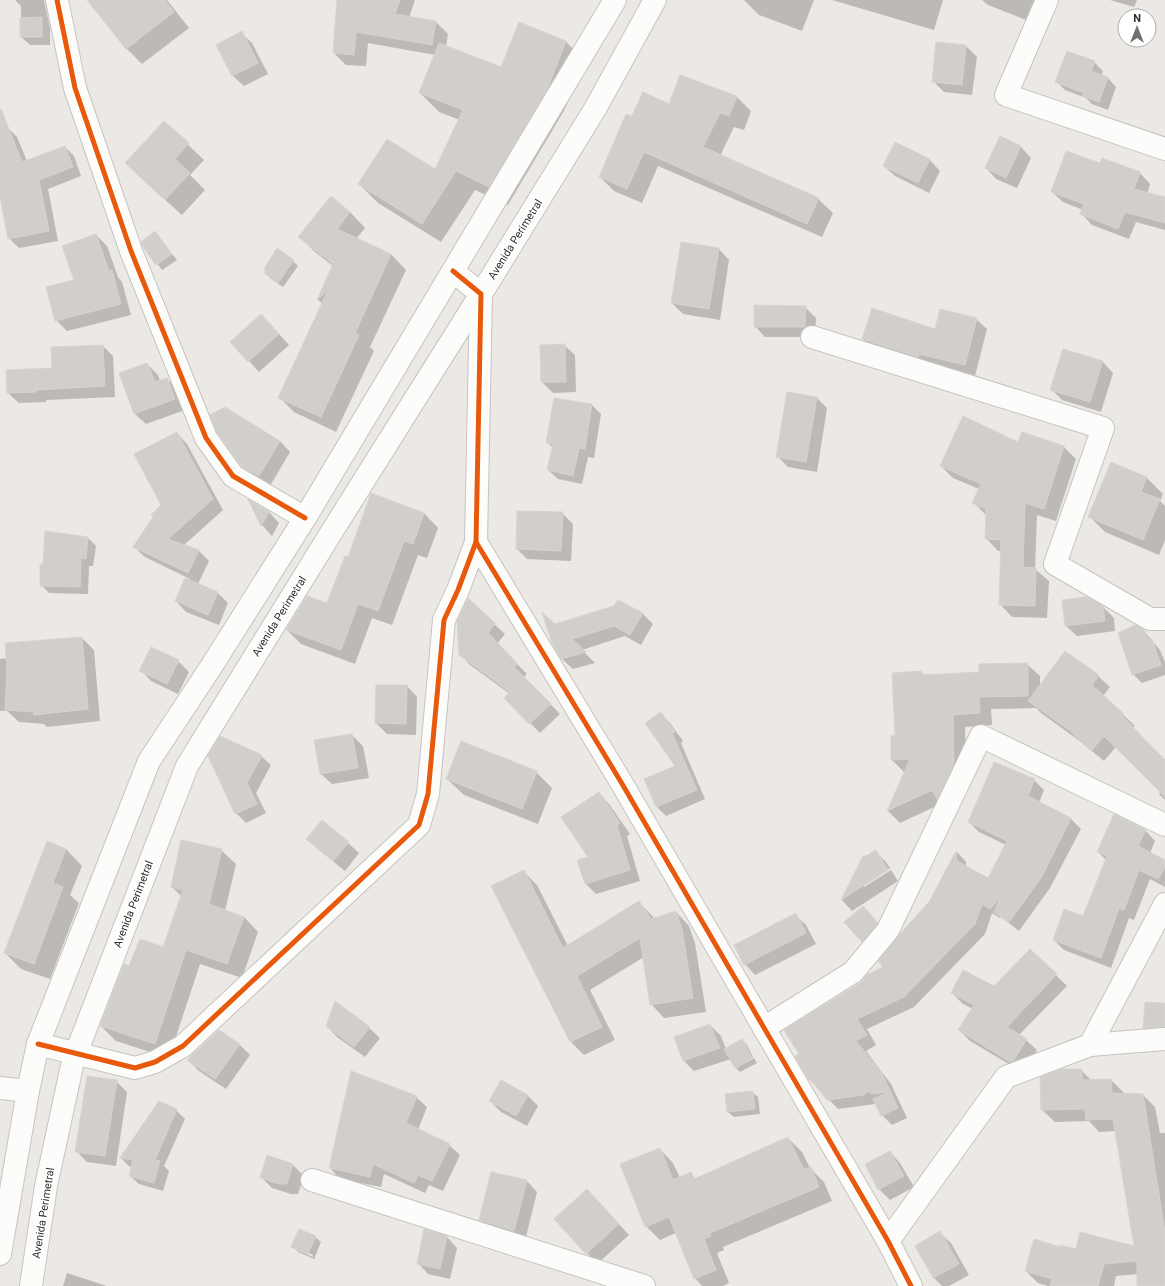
<svg xmlns="http://www.w3.org/2000/svg" width="1165" height="1286" font-family="Roboto,sans-serif">
	<style>
		.shadow { fill: #0003; fill-rule: evenodd }
		.building { fill: #d1cecb; stroke: #d7d4d0 }
		.lines { fill: none; stroke-linecap: round; stroke-linejoin: round }
		.minor-casing { stroke: #c5c4c5; stroke-width: 24 }
		.secondary-casing { stroke: #c5c4c5; stroke-width: 24 }
		.minor { stroke: #fcfcfb; stroke-width: 22 }
		.secondary { stroke: #fcfcfb; stroke-width: 22 }
		.cycleway-casing { stroke: #fff; stroke-width: 8 }
		.cycleway { stroke: #e8590c; stroke-width: 5 }
		.labels { text-anchor: middle; stroke-width: 3.5; stroke-linejoin: round; paint-order: stroke }
		.street-label { font-size: 11px; fill: #2e2e2e; stroke: #fff }
	</style>
	<rect width="100%" height="100%" fill="#ece8e4"/>
	<g class="shadow">
		<polygon points="15,0 44,0 50,28 50,45 30,45 21,37 21,6"/>
		<polygon points="89,0 167,0 189,28 142,64 127,49"/>
		<polygon points="353,0 415,0 409,18 436,22 448,34 446,47 502,68 565,41 584,60 565,109 508,205 475,190 441,242 378,203 359,184 436,170 460,120 439,112 420,93 435,55 368,43 366,66 346,65 334,53"/>
		<polygon points="744,0 814,0 802,31 759,15"/>
		<polygon points="832,0 943,0 934,30"/>
		<polygon points="982,0 1040,0 1031,22 988,5"/>
		<polygon points="1110,0 1137,0 1134,7"/>
		<polygon points="241,33 252,43 268,74 244,86 233,76"/>
		<polygon points="966,46 977,57 972,95 944,92 933,81"/>
		<polygon points="1094,62 1103,71 1101,76 1108,78 1116,87 1108,110 1092,104 1086,98 1065,90 1056,81"/>
		<polygon points="681,76 737,97 751,111 744,130 734,127 720,156 818,199 833,213 822,237 658,166 642,203 614,191 600,177 632,118 670,105"/>
		<polygon points="164,122 204,160 190,175 205,190 182,215 142,179"/>
		<polygon points="8,128 17,137 27,161 65,147 74,156 81,176 48,189 58,241 19,248 9,238 0,191 0,131"/>
		<polygon points="1000,138 1021,147 1031,158 1017,188 996,179 986,168"/>
		<polygon points="895,143 930,160 940,171 929,193 895,176 884,166"/>
		<polygon points="1140,173 1150,184 1147,194 1165,198 1165,230 1136,222 1129,239 1092,225 1082,214 1083,210 1063,202 1052,192"/>
		<polygon points="331,198 350,212 365,228 356,239 391,254 406,270 370,347 374,351 336,432 294,412 279,397 323,304 318,300 333,266 315,252 300,237"/>
		<polygon points="155,233 177,260 162,270 144,246"/>
		<polygon points="96,235 107,246 118,277 122,282 131,315 67,331 56,320"/>
		<polygon points="719,249 729,260 720,320 683,314 672,303"/>
		<polygon points="293,261 298,266 283,287 271,279 266,274"/>
		<polygon points="805,307 816,318 815,337 765,337 755,326"/>
		<polygon points="976,319 987,329 975,376 873,350 863,339 935,330"/>
		<polygon points="272,326 289,345 259,372 249,361"/>
		<polygon points="564,345 575,355 576,392 553,393 542,382 541,346"/>
		<polygon points="103,346 113,356 115,397 46,400 46,402 19,403 8,393 53,369"/>
		<polygon points="1063,350 1103,362 1113,373 1101,412 1062,400 1051,389"/>
		<polygon points="147,364 158,375 160,381 167,379 178,390 185,410 146,424 135,414"/>
		<polygon points="817,398 827,408 817,472 788,467 777,456"/>
		<polygon points="554,399 592,405 601,414 594,458 588,457 582,484 558,479 548,470 553,448 548,443"/>
		<polygon points="177,433 187,444 223,510 184,545 199,551 209,561 198,584 217,592 228,603 219,625 186,612 176,601 190,579 145,557 134,547 162,506"/>
		<polygon points="280,441 290,452 270,486 254,477 242,466"/>
		<polygon points="1019,444 1064,447 1076,459 1056,521 1037,515 1035,569 1049,581 1047,618 1012,617 1000,604 1002,551 998,551 986,538 986,515 973,502 979,489 953,478 941,466"/>
		<polygon points="1111,463 1147,478 1163,494 1160,501 1165,506 1165,540 1159,555 1105,532 1089,516"/>
		<polygon points="251,502 269,512 279,523 272,536 262,525"/>
		<polygon points="424,513 438,528 427,558 418,555 392,625 372,618 355,664 301,644 287,630 328,605"/>
		<polygon points="562,513 573,524 571,561 527,559 517,549"/>
		<polygon points="88,538 96,546 93,566 89,566 88,594 49,593 41,585 44,565"/>
		<polygon points="468,600 505,634 497,644 527,674 524,677 560,714 540,733 506,698 510,694 470,665 460,654"/>
		<polygon points="1103,607 1114,618 1115,631 1077,636 1066,626"/>
		<polygon points="642,613 653,624 641,645 625,636 582,650 595,663 573,669 562,659 555,625"/>
		<polygon points="1144,631 1160,650 1165,662 1165,675 1142,683 1133,674"/>
		<polygon points="82,638 94,650 100,721 47,727 44,724 19,722 7,711 0,711 0,659 7,658"/>
		<polygon points="178,661 189,672 178,694 151,681 141,670"/>
		<polygon points="1027,664 1040,676 1040,686 1098,676 1110,687 1103,696 1135,726 1133,728 1165,761 1165,800 1159,794 1161,791 1116,747 1104,761 1081,742 1041,713 1036,708 991,709 992,725 965,727 967,776 943,803 900,823 888,811 905,773 892,760 896,736 922,672 925,676 980,673"/>
		<polygon points="407,686 417,697 416,735 387,734 376,723"/>
		<polygon points="661,714 670,723 683,741 681,743 705,799 666,816 657,807 677,767"/>
		<polygon points="352,735 363,746 369,778 332,784 321,774 316,741"/>
		<polygon points="210,756 261,756 271,765 256,793 266,813 246,823 236,813"/>
		<polygon points="536,772 552,788 538,824 464,795 447,779"/>
		<polygon points="1034,780 1044,790 1039,803 1071,819 1081,829 1050,888 1019,931 1001,917 1000,918 992,913 985,934 914,1007 867,1029 876,1045 866,1051 891,1084 907,1118 892,1125 882,1115 876,1103 875,1104 838,1109 809,1079 800,1054 860,983 885,967 930,903 957,852 966,862 966,867 988,879 1006,845 979,832 969,822"/>
		<polygon points="599,793 609,804 630,834 627,836 640,881 596,894 586,884"/>
		<polygon points="1145,830 1155,841 1150,853 1165,861 1165,887 1150,879 1134,920 1129,918 1111,968 1064,950 1054,940 1084,917 1106,860 1098,852"/>
		<polygon points="307,839 348,843 359,853 345,871 318,849"/>
		<polygon points="66,849 82,866 70,895 79,903 50,979 21,969 5,953"/>
		<polygon points="221,850 236,864 225,911 244,917 258,932 242,978 200,964 169,1058 116,1041 101,1026 130,967 163,949 181,896 172,887"/>
		<polygon points="875,851 886,862 890,868 864,884 864,887 891,870 898,881 852,911 842,900 863,857 866,857"/>
		<polygon points="523,871 537,885 568,946 639,902 655,919 676,912 689,926 695,943 706,1012 664,1018 651,1004 644,957 590,990 615,1040 584,1055 571,1042 493,886"/>
		<polygon points="868,912 882,929 867,946 862,941"/>
		<polygon points="795,915 806,925 816,944 755,975 745,964"/>
		<polygon points="1030,950 1067,986 1019,1035 1026,1040 1037,1050 1024,1071 1022,1072 970,1041 959,1030 973,1009 963,1004 952,993 994,987"/>
		<polygon points="1165,1004 1165,1037 1155,1038 1144,1028"/>
		<polygon points="710,1025 721,1036 726,1049 742,1040 747,1045 753,1057 736,1066 731,1059 694,1071 684,1061"/>
		<polygon points="327,1026 369,1028 380,1038 365,1057 337,1037"/>
		<polygon points="239,1044 250,1055 226,1089 199,1071 188,1060"/>
		<polygon points="754,1058 757,1063 740,1072 736,1068"/>
		<polygon points="1081,1070 1092,1081 1111,1080 1123,1092 1124,1094 1143,1095 1155,1107 1160,1133 1165,1133 1165,1286 1138,1286 1138,1274 1116,1276 1114,1286 1048,1286 1038,1283 1026,1271 1060,1248 1077,1250 1135,1247 1116,1131 1099,1132 1089,1121 1055,1122 1042,1110"/>
		<polygon points="116,1081 127,1092 116,1166 87,1162 76,1151"/>
		<polygon points="501,1081 528,1096 538,1106 527,1126 501,1112 490,1101"/>
		<polygon points="752,1092 758,1097 760,1114 734,1117 728,1112"/>
		<polygon points="416,1097 427,1107 418,1130 449,1145 460,1155 443,1191 429,1185 425,1193 384,1174 381,1187 340,1179 330,1168"/>
		<polygon points="176,1110 185,1119 164,1166 169,1171 163,1191 139,1184 130,1176 133,1167 130,1167 121,1158"/>
		<polygon points="788,1138 802,1152 810,1168 824,1182 832,1201 723,1247 724,1250 717,1253 729,1283 723,1286 702,1286 695,1278 676,1233 660,1240 646,1226 660,1149 673,1163 680,1178 691,1174 696,1179"/>
		<polygon points="890,1152 900,1163 914,1187 890,1200 879,1189"/>
		<polygon points="268,1157 293,1165 304,1176 298,1194 291,1194 272,1188 261,1177"/>
		<polygon points="527,1181 537,1192 525,1241 491,1231 481,1220"/>
		<polygon points="597,1201 629,1235 597,1264 587,1253"/>
		<polygon points="940,1233 951,1243 969,1275 949,1286 942,1286 934,1278 916,1246"/>
		<path d="M315,1237L321,1242L314,1259L298,1252L293,1246ZM297,1248L313,1255V1257L297,1250Z"/>
		<polygon points="447,1237 457,1248 450,1279 428,1274 418,1263"/>
		<polygon points="67,1273 107,1286 63,1286"/>
	</g>
	<g class="building">
		<polygon points="87,0 165,0 174,12 126,49"/>
		<polygon points="337,0 400,0 395,14 436,21 432,45 356,32 354,55 333,53"/>
		<polygon points="42,17 42,37 20,37 20,18"/>
		<polygon points="519,22 566,41 547,90 489,187 456,171 422,224 358,184 387,139 435,169 463,110 419,93 439,43 501,67"/>
		<polygon points="242,31 258,63 232,76 216,45"/>
		<polygon points="936,42 966,45 962,85 932,82"/>
		<polygon points="1067,51 1095,61 1091,71 1108,77 1099,102 1082,96 1084,93 1055,82"/>
		<polygon points="680,75 737,96 729,116 720,113 703,147 819,198 807,224 644,152 627,189 599,177 626,114 632,116 643,92 669,104"/>
		<polygon points="0,109 1,109 22,162 65,146 73,167 39,180 49,231 8,239 0,196"/>
		<polygon points="164,121 189,143 175,159 190,173 165,200 125,163"/>
		<polygon points="1000,136 1021,146 1006,178 985,168"/>
		<polygon points="895,142 930,159 918,183 883,166"/>
		<polygon points="1066,151 1100,163 1102,158 1140,172 1134,189 1165,197 1165,223 1125,212 1118,229 1080,214 1084,204 1051,192"/>
		<polygon points="331,196 350,212 337,229 391,254 355,333 359,335 321,417 278,398 328,290 317,300 333,264 298,237"/>
		<polygon points="155,231 172,254 156,265 143,247 141,242"/>
		<polygon points="96,234 109,271 112,270 121,304 55,321 46,287 74,280 62,246"/>
		<polygon points="681,242 719,248 709,309 671,303"/>
		<polygon points="277,248 294,260 278,283 265,274 265,267"/>
		<polygon points="754,305 806,306 805,327 754,327"/>
		<polygon points="872,308 935,329 940,309 977,318 965,365 919,354 918,357 862,339"/>
		<polygon points="261,314 279,334 248,362 230,342"/>
		<polygon points="565,344 566,382 541,382 540,345"/>
		<polygon points="103,345 105,386 36,390 36,392 7,393 6,370 52,368 51,347"/>
		<polygon points="1063,349 1103,361 1090,402 1050,390"/>
		<polygon points="147,363 155,382 167,378 175,399 134,414 119,373"/>
		<polygon points="787,392 817,397 806,462 776,457"/>
		<polygon points="554,398 592,404 585,449 579,448 573,476 547,470 553,444 546,443"/>
		<polygon points="225,407 280,441 259,476 242,467 217,432 210,415"/>
		<polygon points="963,416 1018,442 1022,432 1064,446 1044,509 1025,503 1023,567 1036,568 1035,606 999,605 1001,540 985,539 986,509 972,503 981,484 940,466"/>
		<polygon points="177,432 213,499 168,539 199,550 188,573 133,547 153,517 151,515 161,505 134,454"/>
		<polygon points="1111,462 1147,477 1141,492 1160,499 1143,540 1088,517"/>
		<polygon points="371,493 424,513 413,544 404,541 378,611 358,604 341,650 286,630 307,596 327,603 345,556 348,557"/>
		<polygon points="248,499 269,512 261,526"/>
		<polygon points="517,511 563,512 561,551 516,549"/>
		<polygon points="45,531 88,537 86,559 81,558 80,587 40,586 40,564 43,564"/>
		<polygon points="185,578 218,592 208,615 175,601"/>
		<polygon points="1086,597 1103,606 1105,621 1065,626 1062,600"/>
		<polygon points="468,598 495,623 488,633 518,664 514,667 551,704 529,724 504,698 510,692 459,655 457,621"/>
		<polygon points="618,600 643,613 630,635 614,626 572,639 586,652 561,659 552,643 542,612 555,624 614,606"/>
		<polygon points="1135,625 1144,630 1149,640 1152,639 1161,665 1132,675 1118,633"/>
		<polygon points="82,637 88,709 34,715 33,712 5,710 7,669 5,643"/>
		<polygon points="151,647 179,660 167,684 139,671"/>
		<polygon points="1065,651 1099,675 1092,685 1124,714 1122,716 1165,760 1165,797 1104,736 1091,751 1069,730 1028,701"/>
		<polygon points="1028,663 1028,696 979,697 980,713 953,715 954,763 937,799 932,790 887,811 910,759 891,760 891,736 895,735 892,673 922,671 922,675 979,672 979,664"/>
		<polygon points="376,685 407,685 406,724 375,723"/>
		<polygon points="661,712 675,732 672,733 697,790 656,807 644,779 675,766 645,723"/>
		<polygon points="352,734 358,768 320,774 314,740"/>
		<polygon points="220,736 262,755 247,783 257,804 235,814 208,756"/>
		<polygon points="461,741 537,771 522,809 446,779"/>
		<polygon points="994,762 1035,779 1028,796 1071,818 1041,878 1009,922 994,912 1001,897 990,909 982,904 975,924 904,997 857,1019 867,1035 856,1041 882,1073 898,1108 881,1116 873,1099 890,1092 871,1094 869,1091 864,1095 827,1100 810,1079 809,1080 795,1056 799,1054 784,1030 860,983 867,975 883,967 878,961 899,935 929,902 956,851 957,861 988,878 1007,841 968,822"/>
		<polygon points="599,792 620,823 617,825 630,870 585,884 577,860 588,857 561,817"/>
		<polygon points="1114,814 1146,830 1138,846 1165,860 1165,867 1158,879 1139,870 1124,910 1119,908 1101,958 1053,940 1064,909 1083,916 1107,856 1097,852"/>
		<polygon points="322,820 349,842 333,861 306,839"/>
		<polygon points="181,840 222,849 209,904 244,917 227,964 186,950 155,1044 100,1026 124,964 129,966 140,939 163,947 183,890 171,887"/>
		<polygon points="47,841 66,849 53,883 63,887 34,964 4,953"/>
		<polygon points="876,850 888,870 841,900 863,856 866,856"/>
		<polygon points="524,870 563,948 639,901 651,919 676,911 682,929 693,998 650,1005 640,938 577,976 602,1027 570,1042 491,886"/>
		<polygon points="863,906 878,923 862,942 844,922"/>
		<polygon points="796,913 806,933 744,965 734,945"/>
		<polygon points="1030,949 1057,974 1007,1027 1027,1039 1013,1061 1010,1062 958,1030 974,1005 951,993 963,970 994,986"/>
		<polygon points="335,1001 370,1027 354,1047 326,1026"/>
		<polygon points="1145,1002 1165,1003 1165,1027 1143,1028"/>
		<polygon points="710,1024 720,1048 683,1061 674,1037"/>
		<polygon points="219,1030 240,1044 215,1079 187,1060 190,1057"/>
		<polygon points="742,1039 752,1058 735,1068 724,1049"/>
		<polygon points="1062,1069 1082,1069 1082,1080 1111,1079 1112,1093 1143,1094 1165,1232 1165,1286 1137,1286 1137,1261 1104,1264 1098,1286 1050,1286 1052,1279 1025,1271 1034,1239 1060,1247 1060,1245 1076,1249 1080,1232 1134,1246 1113,1119 1086,1120 1085,1109 1041,1110 1040,1077"/>
		<polygon points="351,1071 417,1096 406,1123 450,1144 432,1181 418,1175 414,1183 373,1164 370,1177 329,1168"/>
		<polygon points="87,1076 117,1080 105,1156 75,1152"/>
		<polygon points="501,1080 528,1095 516,1116 489,1101"/>
		<polygon points="753,1091 755,1109 727,1112 725,1094"/>
		<polygon points="159,1101 177,1109 155,1160 160,1161 154,1183 129,1176 133,1160 120,1158"/>
		<polygon points="788,1137 804,1170 811,1167 819,1187 710,1233 711,1236 704,1239 716,1270 694,1279 669,1217 645,1227 620,1164 660,1148 673,1180 691,1172 694,1179"/>
		<polygon points="890,1151 904,1176 878,1190 865,1164"/>
		<polygon points="267,1155 293,1164 287,1184 279,1184 260,1178"/>
		<polygon points="491,1172 527,1180 514,1231 479,1220"/>
		<polygon points="587,1189 619,1224 586,1254 554,1219"/>
		<polygon points="299,1229 316,1236 308,1254 291,1247"/>
		<polygon points="424,1229 447,1236 440,1269 417,1264"/>
		<polygon points="940,1231 959,1264 933,1278 915,1246"/>
	</g>
	<g class="lines">
		<defs>
			<g id="minor">
				<polyline points="57,0 75,88 131,251 206,438 233,476 305,518"/>
				<polyline points="1047,0 1006,95 1165,149"/>
				<polyline points="453,271 481,294 476,542 621,782 888,1241 911,1286"/>
				<polyline points="812,337 1103,428 1055,564 1150,619 1165,619"/>
				<polyline points="764,1028 853,972 888,930 981,736 1165,825"/>
				<polyline points="38,1044 135,1068 155,1062 183,1046 419,825 428,794 444,620 458,590 476,542"/>
				<polyline points="1090,1045 1165,904"/>
				<polyline points="0,1088 28,1091"/>
				<polyline points="312,1180 644,1286"/>
				<polyline points="888,1241 1006,1077 1090,1045 1165,1039"/>
			</g>
			<g id="secondary">
				<polyline points="0,1254 28,1091 38,1044 149,761 211,667 305,518 615,0"/>
				<polyline points="31,1286 46,1186 73,1061 187,766 331,533 481,294 595,109 655,0"/>
			</g>
		</defs>
		<use href="#minor" class="minor-casing"/>
		<use href="#secondary" class="secondary-casing"/>
		<use href="#minor" class="minor"/>
		<use href="#secondary" class="secondary"/>
		<defs>
			<g id="cycleway">
				<polyline points="57,0 75,88 131,251 206,438 233,476 305,518"/>
				<polyline points="453,271 481,294 476,542 621,782 888,1241 911,1286"/>
				<polyline points="38,1044 135,1068 155,1062 183,1046 419,825 428,794 444,620 458,590 476,542"/>
			</g>
		</defs>
		<use href="#cycleway" class="cycleway-casing"/>
		<use href="#cycleway" class="cycleway"/>
	</g>
	<g class="labels">
		<g class="street-label">
			<text transform="translate(515 239) rotate(-58)" y="4">Avenida Perimetral</text>
			<text transform="translate(279 616) rotate(-58)" y="4">Avenida Perimetral</text>
			<text transform="translate(133 904) rotate(-69)" y="4">Avenida Perimetral</text>
			<text transform="translate(43 1213) rotate(-81)" y="4">Avenida Perimetral</text>
		</g>
	</g>
	<g transform="translate(1137 28)"><circle r="19" fill="#ffffff" stroke="#ababab"/>
	<path d="M0-3L7 15L0 10L-7 15Z" fill="#706f6e"/>
	<text y="-6" font-size="11" font-weight="bold" text-anchor="middle" fill="#2e2e2e">N</text>
	</g>
</svg>
